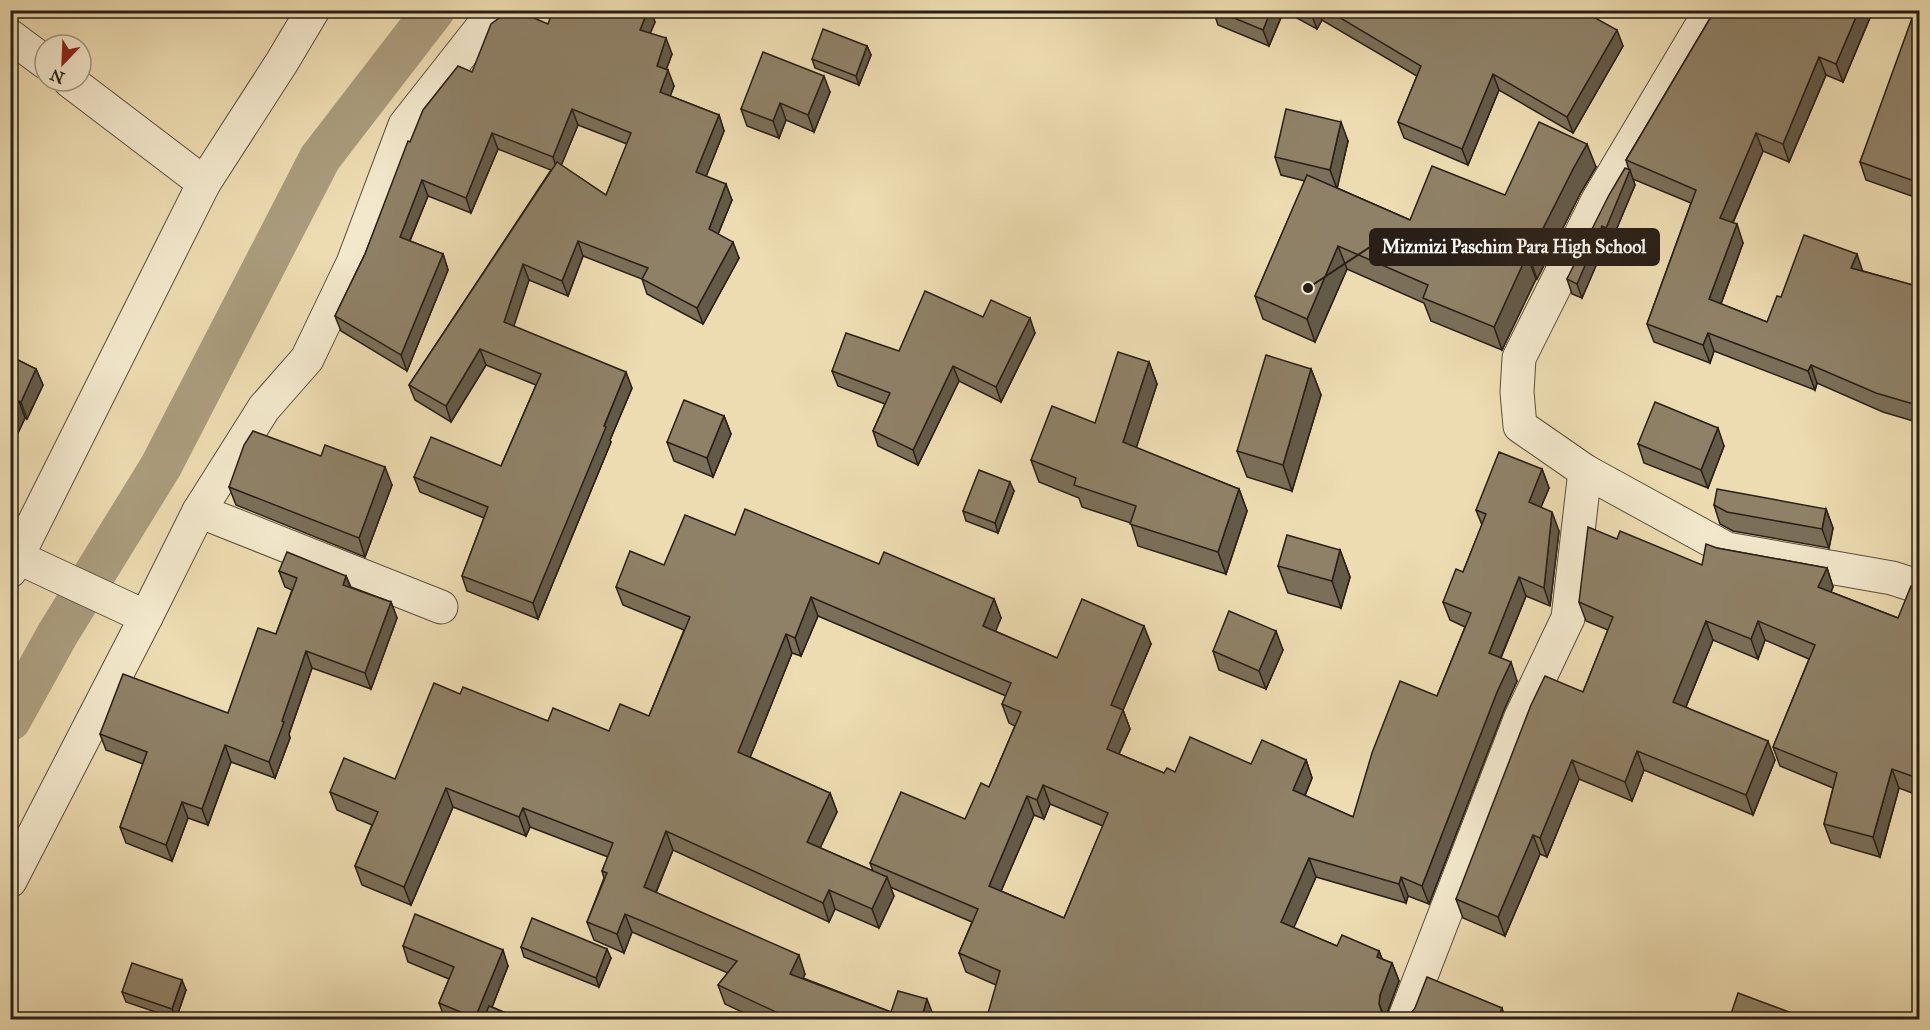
<svg xmlns="http://www.w3.org/2000/svg" width="1930" height="1030" font-family="'IM FELL Great Primer',serif">
	<style>
		.lines { fill: none; stroke-linecap: round; stroke-linejoin: round }
		.canal { stroke: #aa9c7d; stroke-width: 42 }
		.street-casing { stroke: #5a4e3e; stroke-width: 35 }
		.street { stroke: #f3e8cc; stroke-width: 33 }
		.wall { fill: #7b6f59; stroke: #291f17; stroke-width: 1.5; fill-rule: evenodd }
		.shaded-wall { fill: #645a48; stroke: #291f17; stroke-width: 1.5 }
		.building { fill: #8f8167; stroke: #291f17; stroke-width: 1.5; fill-rule: evenodd }
		.leader { fill: none; stroke: #291f17; stroke-width: 2 }
		.callout-dot { fill: #291f17; stroke: #f3e8cc; stroke-width: 2 }
		.callout { fill: #291f17; stroke: #291f17; stroke-width: 2 }
		.callout-label { font-size: 18px; text-anchor: middle; font-weight: bold; fill: #fff }
	</style>
	<rect width="100%" height="100%" fill="#eddcb1"/>
	<filter id="stains"><feTurbulence type="fractalNoise" baseFrequency=".00333" numOctaves="4"/><feColorMatrix values="0 0 0 0 .2 0 0 0 0 .09 0 0 0 0 .02 0 0 0 .5 -.17"/></filter>
	<radialGradient id="worn" r=".72"><stop offset=".6" stop-color="#630" stop-opacity="0"/><stop offset="1" stop-color="#630" stop-opacity=".3"/></radialGradient>
	<g class="lines">
		<polyline class="canal" points="10,720 57,635 161,466 320,158 434,10"/>
		<defs>
			<g id="street">
				<polyline points="10,36 45,62"/>
				<polyline points="70,81 204,183"/>
				<polyline points="1585,471 1727,549 1892,578 1920,587"/>
				<polyline points="199,511 441,607"/>
				<polyline points="17,557 146,617"/>
				<polyline points="10,571 204,183 282,62 313,10"/>
				<polyline points="10,881 146,617 199,511 264,408 307,359 353,263 405,125 483,26 506,10"/>
				<polyline points="1404,1020 1521,717 1568,618 1585,471 1520,426 1517,392 1519,358 1598,200 1711,10"/>
			</g>
		</defs>
		<use href="#street" class="street-casing"/>
		<use href="#street" class="street"/>
	</g>
	<g class="wall">
		<polygon points="1213,10 1581,10 1623,46 1573,133 1499,90 1468,165 1404,138 1398,122 1417,76 1322,20 1317,29 1284,11 1269,46 1218,25"/>
		<polygon points="1715,10 1871,10 1872,13 1843,82 1826,75 1789,162 1763,151 1733,223 1743,243 1721,304 1767,322 1781,297 1863,271 1920,287 1920,423 1883,412 1817,383 1815,390 1714,351 1710,363 1654,342 1647,324 1691,203 1633,179 1635,185 1611,242 1607,240 1582,298 1572,294 1567,279 1629,170 1626,160"/>
		<polygon points="1920,10 1920,199 1866,180 1860,162"/>
		<path d="M655,22L650,33L672,54L666,70L674,86L670,96L719,115L724,131L706,176L732,200L718,234L739,258L703,324L647,294L642,279L583,256L568,296L529,280L513,326L632,388L610,440L611,442L538,619L467,591L462,576L484,518L420,492L414,477L501,466L536,385L486,365L451,422L415,400L409,385L551,170L498,149L471,213L428,196L410,241L443,254L448,270L407,371L341,331L335,316L365,254L410,142L472,72L548,24ZM578,125L627,144L606,195L561,165Z"/>
		<polygon points="867,46 871,55 859,85 815,68 812,59"/>
		<polygon points="830,92 814,132 786,120 779,138 747,126 741,109"/>
		<polygon points="1348,141 1337,188 1410,220 1505,195 1596,167 1581,192 1537,279 1536,279 1502,350 1431,321 1424,303 1347,269 1315,342 1263,319 1255,296 1305,181 1281,175 1275,157"/>
		<polygon points="983,317 1035,333 1001,402 959,381 918,465 878,446 873,431 885,404 838,386 832,371 899,351"/>
		<polygon points="10,356 36,369 43,385 27,419 25,418 10,450"/>
		<polygon points="1149,362 1157,384 1136,448 1239,489 1247,511 1226,574 1138,546 1131,523 1082,507 1079,498 1039,482 1031,460 1095,423"/>
		<polygon points="1311,369 1321,395 1292,491 1247,477 1237,451"/>
		<polygon points="724,416 731,434 713,477 674,461 667,442"/>
		<polygon points="1638,444 1724,446 1708,488 1644,463"/>
		<path d="M1542,469L1549,488L1541,507L1559,531L1550,606L1526,596L1501,658L1517,681L1504,710L1429,904L1408,896L1406,903L1316,877L1293,928L1337,946L1379,951L1382,959L1392,963L1399,981L1386,1016L996,985L966,972L959,953L972,922L890,887L894,896L879,928L835,909L829,922L673,850L656,893L805,974L803,978L891,1012L934,1017L933,1020H759L725,1004L718,985L728,973L632,932L624,953L594,940L587,922L604,878L602,871L608,857L530,827L526,836L453,807L411,905L362,885L355,866L372,825L337,810L330,792L395,779L460,694L548,721L609,731L649,716L684,630L623,605L616,587L735,535L879,564L994,599L1001,618L995,631L1057,658L1151,644L1123,710L1130,729L1119,754L1164,773L1306,760L1312,778L1305,796L1353,817L1437,696L1465,627L1450,620L1443,602L1463,572L1482,525L1476,510ZM818,616L1006,696L1002,704L1009,723L1015,726L989,787L965,819L870,863L873,871L820,848L837,812L830,793L750,757L792,653L801,656ZM1050,804L1103,826L1064,918L1001,891L1034,815L1044,819Z"/>
		<polygon points="392,485 365,557 236,505 229,487"/>
		<polygon points="1014,491 998,533 966,521 963,511"/>
		<polygon points="1714,505 1826,509 1833,528 1829,548 1733,531 1720,524"/>
		<polygon points="1617,539 1702,565 1717,548 1827,568 1833,587 1831,592 1898,618 1918,586 1920,585 1920,796 1899,788 1880,857 1831,843 1824,824 1833,788 1780,766 1773,747 1809,659 1765,640 1758,659 1713,640 1686,707 1775,760 1753,815 1644,770 1632,801 1579,779 1547,857 1540,854 1505,936 1463,918 1456,899 1583,692 1608,630 1586,621 1579,602"/>
		<polygon points="1340,550 1350,577 1341,608 1288,593 1278,566"/>
		<polygon points="279,571 346,576 351,587 391,602 397,618 371,689 312,668 289,734 290,738 275,778 231,762 208,825 188,818 172,861 126,843 120,827 143,764 106,750 100,734 228,713 276,634 292,590 285,587"/>
		<polygon points="1283,650 1266,689 1219,670 1213,651"/>
		<polygon points="403,946 508,966 492,1007 522,1020 445,1019 439,1003 449,979 408,962"/>
		<polygon points="521,947 611,958 599,987 524,957"/>
		<polygon points="186,990 176,1019 126,1002 122,992"/>
	</g>
	<g class="shaded-wall">
		<polygon points="648,10 651,10 655,22 645,46 640,30"/>
		<polygon points="1271,10 1284,10 1269,46 1263,30"/>
		<polygon points="1313,10 1319,10 1322,20 1317,29 1311,13"/>
		<polygon points="1859,10 1871,10 1872,13 1843,82 1836,64"/>
		<polygon points="1617,30 1623,46 1573,133 1567,117"/>
		<polygon points="666,38 672,54 662,81 657,66"/>
		<polygon points="867,46 871,55 859,85 856,76"/>
		<polygon points="1819,57 1826,75 1789,162 1783,144"/>
		<polygon points="668,70 674,86 666,107 660,92"/>
		<polygon points="1493,74 1499,90 1468,165 1462,149"/>
		<polygon points="824,76 830,92 814,132 808,115"/>
		<polygon points="780,103 786,120 779,138 773,121"/>
		<polygon points="572,109 578,125 558,173 553,157"/>
		<polygon points="719,115 724,131 702,187 696,172"/>
		<polygon points="1341,122 1348,141 1337,189 1330,170"/>
		<polygon points="492,133 498,149 471,213 466,198"/>
		<polygon points="1756,133 1763,151 1727,236 1720,218"/>
		<polygon points="1587,144 1596,167 1581,192 1537,279 1529,256 1573,169"/>
		<polygon points="1630,170 1635,185 1611,242 1606,228"/>
		<polygon points="422,180 428,196 405,252 400,237"/>
		<polygon points="726,184 732,200 714,244 709,229"/>
		<polygon points="1737,224 1743,243 1716,317 1709,299"/>
		<polygon points="1602,226 1607,240 1582,298 1577,284"/>
		<polygon points="578,241 583,256 568,296 562,281"/>
		<polygon points="733,242 739,258 703,324 697,308"/>
		<polygon points="1338,246 1347,269 1315,342 1307,319"/>
		<polygon points="443,254 448,270 407,371 401,355"/>
		<polygon points="1857,254 1863,272 1851,268"/>
		<polygon points="1527,255 1536,279 1502,350 1494,327"/>
		<polygon points="523,264 529,280 510,338 504,322"/>
		<polygon points="1030,318 1035,333 1001,402 996,387"/>
		<polygon points="1708,333 1714,351 1710,363 1703,345"/>
		<polygon points="480,349 486,365 451,422 446,406"/>
		<polygon points="1149,362 1157,384 1131,464 1123,442"/>
		<polygon points="1811,365 1817,383 1815,390 1808,371"/>
		<polygon points="953,366 959,381 918,465 913,450"/>
		<polygon points="36,369 43,385 27,419 21,402"/>
		<polygon points="1311,369 1321,395 1292,491 1283,465"/>
		<polygon points="626,372 632,388 610,440 611,442 538,619 533,603"/>
		<polygon points="19,401 25,418 10,450 10,420"/>
		<polygon points="724,416 731,434 713,477 707,458"/>
		<polygon points="1718,428 1724,446 1708,488 1701,470"/>
		<polygon points="385,467 392,485 365,557 359,538"/>
		<polygon points="1542,469 1549,488 1535,521 1529,502"/>
		<polygon points="1010,482 1014,491 998,533 995,523"/>
		<polygon points="1239,489 1247,511 1226,574 1218,552"/>
		<polygon points="1826,509 1833,528 1829,548 1822,529"/>
		<polygon points="1552,512 1559,531 1550,606 1544,588"/>
		<polygon points="1340,550 1350,577 1341,608 1332,581"/>
		<polygon points="1827,568 1833,587 1825,606 1818,587"/>
		<polygon points="346,576 352,592 343,585"/>
		<polygon points="1519,577 1526,596 1495,671 1489,653"/>
		<polygon points="811,597 818,616 801,656 795,638"/>
		<polygon points="994,599 1001,618 990,645 983,626"/>
		<polygon points="391,602 397,618 371,689 365,673"/>
		<polygon points="1706,621 1713,640 1680,721 1673,702"/>
		<polygon points="1758,621 1765,640 1758,659 1751,639"/>
		<polygon points="1144,626 1151,644 1123,710 1130,729 1113,767 1107,749 1111,705"/>
		<polygon points="1276,631 1283,650 1266,689 1259,671"/>
		<polygon points="786,634 792,653 745,770 738,752"/>
		<polygon points="306,651 312,668 289,734 290,738 275,778 269,762 282,721"/>
		<polygon points="1511,662 1517,681 1504,710 1429,904 1422,886 1497,692"/>
		<polygon points="1768,741 1775,760 1753,815 1746,795"/>
		<polygon points="225,745 231,762 208,825 202,809"/>
		<polygon points="1637,751 1644,770 1632,801 1625,782"/>
		<polygon points="1306,760 1312,778 1299,809 1293,790"/>
		<polygon points="1572,760 1579,779 1547,857 1540,838"/>
		<polygon points="1892,769 1899,788 1880,857 1873,837"/>
		<polygon points="1043,785 1050,804 1044,819 1037,800"/>
		<polygon points="446,788 453,807 411,905 404,887"/>
		<polygon points="830,793 837,812 814,861 807,842"/>
		<polygon points="1027,796 1034,815 995,905 989,886"/>
		<polygon points="182,802 188,818 172,861 166,845"/>
		<polygon points="523,808 530,827 526,836 519,817"/>
		<polygon points="666,831 673,850 650,906 644,887"/>
		<polygon points="1533,835 1540,854 1505,936 1498,917"/>
		<polygon points="1309,858 1316,877 1288,941 1281,922"/>
		<polygon points="887,877 894,896 879,928 872,909"/>
		<polygon points="1401,877 1408,896 1406,903 1399,884"/>
		<polygon points="829,890 835,909 829,922 823,903"/>
		<polygon points="625,914 632,932 624,953 617,934"/>
		<polygon points="607,949 611,958 599,987 596,978"/>
		<polygon points="503,950 508,966 487,1020 476,1020 475,1018"/>
		<polygon points="1379,951 1386,969 1377,957"/>
		<polygon points="799,955 805,974 797,992 790,974"/>
		<polygon points="1392,963 1399,981 1387,1013 1386,1020 1379,1004 1380,995"/>
		<polygon points="182,980 186,990 176,1019 172,1009"/>
		<polygon points="927,999 934,1017 933,1020 921,1020"/>
		<polygon points="1502,1008 1506,1020 1497,1020"/>
	</g>
	<g class="building">
		<polygon points="510,10 515,10 548,24 553,10 648,10 640,30 666,38 657,66 668,70 660,92 719,115 696,172 726,184 709,229 733,242 697,308 642,279 648,268 578,241 562,281 523,264 504,322 626,372 604,426 606,427 533,603 462,576 488,507 414,477 431,437 501,466 541,374 480,349 446,406 409,385 557,162 606,195 631,133 572,109 553,157 492,133 466,198 422,180 400,237 443,254 401,355 335,316 365,254 408,141 410,142 423,110 458,66 472,72 491,24"/>
		<polygon points="1215,10 1271,10 1263,30"/>
		<polygon points="1327,10 1581,10 1617,30 1567,117 1493,74 1462,149 1398,122 1421,66"/>
		<polygon points="1715,10 1859,10 1836,64 1819,57 1783,144 1756,133 1720,218 1737,224 1709,299 1767,322 1777,296 1781,297 1804,235 1857,254 1851,268 1920,287 1920,406 1876,393 1811,365 1808,371 1708,333 1703,345 1647,324 1696,190 1626,160"/>
		<polygon points="1915,10 1920,10 1920,183 1860,162"/>
		<polygon points="823,29 867,46 856,76 812,59"/>
		<polygon points="763,52 824,76 808,115 780,103 773,121 741,109"/>
		<polygon points="1286,109 1341,122 1330,170 1275,157"/>
		<polygon points="1539,122 1587,144 1573,169 1529,256 1527,255 1494,327 1423,298 1428,285 1338,246 1307,319 1255,296 1307,175 1410,220 1432,166 1505,195"/>
		<polygon points="1625,168 1630,170 1606,228 1602,226 1577,284 1567,279 1609,195"/>
		<polygon points="925,291 983,317 991,300 1030,318 996,387 953,366 913,450 873,431 890,393 832,371 846,333 899,351"/>
		<polygon points="1118,352 1149,362 1123,442 1239,489 1218,552 1130,524 1136,506 1074,485 1076,478 1031,460 1052,406 1095,423"/>
		<polygon points="1266,355 1311,369 1283,465 1237,451"/>
		<polygon points="10,356 36,369 21,402 19,401 10,420"/>
		<polygon points="684,400 724,416 707,458 667,442"/>
		<polygon points="1655,402 1718,428 1701,470 1638,444"/>
		<polygon points="253,431 321,456 325,445 385,467 359,538 229,487 244,445"/>
		<path d="M1499,452L1542,469L1529,502L1552,512L1544,588L1519,577L1489,653L1511,662L1497,692L1422,886L1401,877L1399,884L1309,858L1281,922L1337,946L1342,935L1379,951L1377,957L1392,963L1380,995L1379,1004L1382,1013L1390,1019L1396,1020H986L1000,971L959,953L978,909L870,863L901,792L965,819L981,783L989,787L1021,712L1002,704L1011,683L811,597L795,638L786,634L738,752L830,793L807,842L887,877L872,909L829,890L823,903L666,831L644,887L799,955L790,974L891,1012L898,991L927,999L921,1020H793L718,985L737,961L625,914L617,934L587,922L607,873L602,871L613,843L523,808L519,817L446,788L404,887L355,866L378,812L330,792L344,758L395,779L434,683L460,694L463,687L548,721L553,708L609,731L620,704L649,716L690,617L616,587L630,551L664,565L685,515L735,535L745,509L879,564L884,552L994,599L983,626L1057,658L1082,599L1144,626L1111,705L1123,710L1107,749L1164,773L1167,768L1175,772L1190,737L1251,764L1262,740L1306,760L1293,790L1353,817L1372,753L1400,681L1437,696L1471,613L1443,602L1456,569L1463,572L1486,514L1476,510ZM1043,785L1108,813L1064,918L989,886L1027,796L1037,800Z"/>
		<polygon points="979,470 1010,482 995,523 963,511"/>
		<polygon points="1717,489 1826,509 1822,529 1727,512 1714,505"/>
		<polygon points="1588,527 1617,539 1620,531 1702,565 1706,544 1717,548 1827,568 1818,587 1898,618 1911,586 1918,586 1920,585 1920,779 1892,769 1873,837 1824,824 1837,773 1773,747 1815,645 1758,621 1751,639 1706,621 1673,702 1768,741 1746,795 1637,751 1625,782 1572,760 1540,838 1533,835 1498,917 1456,899 1531,705 1545,676 1583,692 1613,617 1579,602"/>
		<polygon points="1287,535 1340,550 1332,581 1278,566"/>
		<polygon points="287,552 346,576 343,585 391,602 365,673 306,651 282,721 284,722 269,762 225,745 202,809 182,802 166,845 120,827 147,752 100,734 123,674 228,713 258,628 276,634 297,578 279,571"/>
		<polygon points="1229,611 1276,631 1259,671 1213,651"/>
		<polygon points="415,914 503,950 475,1018 439,1003 454,967 403,946"/>
		<polygon points="532,918 607,949 596,978 521,947"/>
		<polygon points="132,963 182,980 172,1009 122,992"/>
		<polygon points="1427,977 1502,1008 1497,1020 1401,1020 1409,1016 1415,1008"/>
		<polygon points="1738,993 1797,1015 1796,1020 1729,1020"/>
		<polygon points="489,1006 522,1020 483,1020"/>
	</g>
	<path class="leader" d="M1308 288L1370 247"/>
	<circle class="callout-dot" cx="1308" cy="288" r="6"/>
	<rect class="callout" x="1370" y="229" width="289" height="36" rx="6"/>
	<g class="callout-label">
		<text x="1514" y="253">Mizmizi Paschim Para High School</text>
	</g>
	<rect width="1930" height="1030" fill="none" stroke="#eddcb1" stroke-width="36"/>
	<rect x="12" y="12" width="1906" height="1006" fill="none" stroke="#291f17" stroke-width="3"/>
	<rect x="18" y="18" width="1894" height="994" fill="none" stroke="#291f17" stroke-width="1.5"/>
	<g transform="translate(63 63) rotate(203)"><circle r="28" fill="#f3e8cc" stroke="#a29884" stroke-width="1.5"/>
	<path d="M0-4.5L10 22L0 15L-10 22Z" fill="#8f2418"/>
	<text y="-9" font-size="16" font-weight="bold" text-anchor="middle" fill="#291f17">N</text>
	</g>
	<rect width="100%" height="100%" filter="url(#stains)"/>
	<rect width="100%" height="100%" fill="url(#worn)"/>
</svg>
